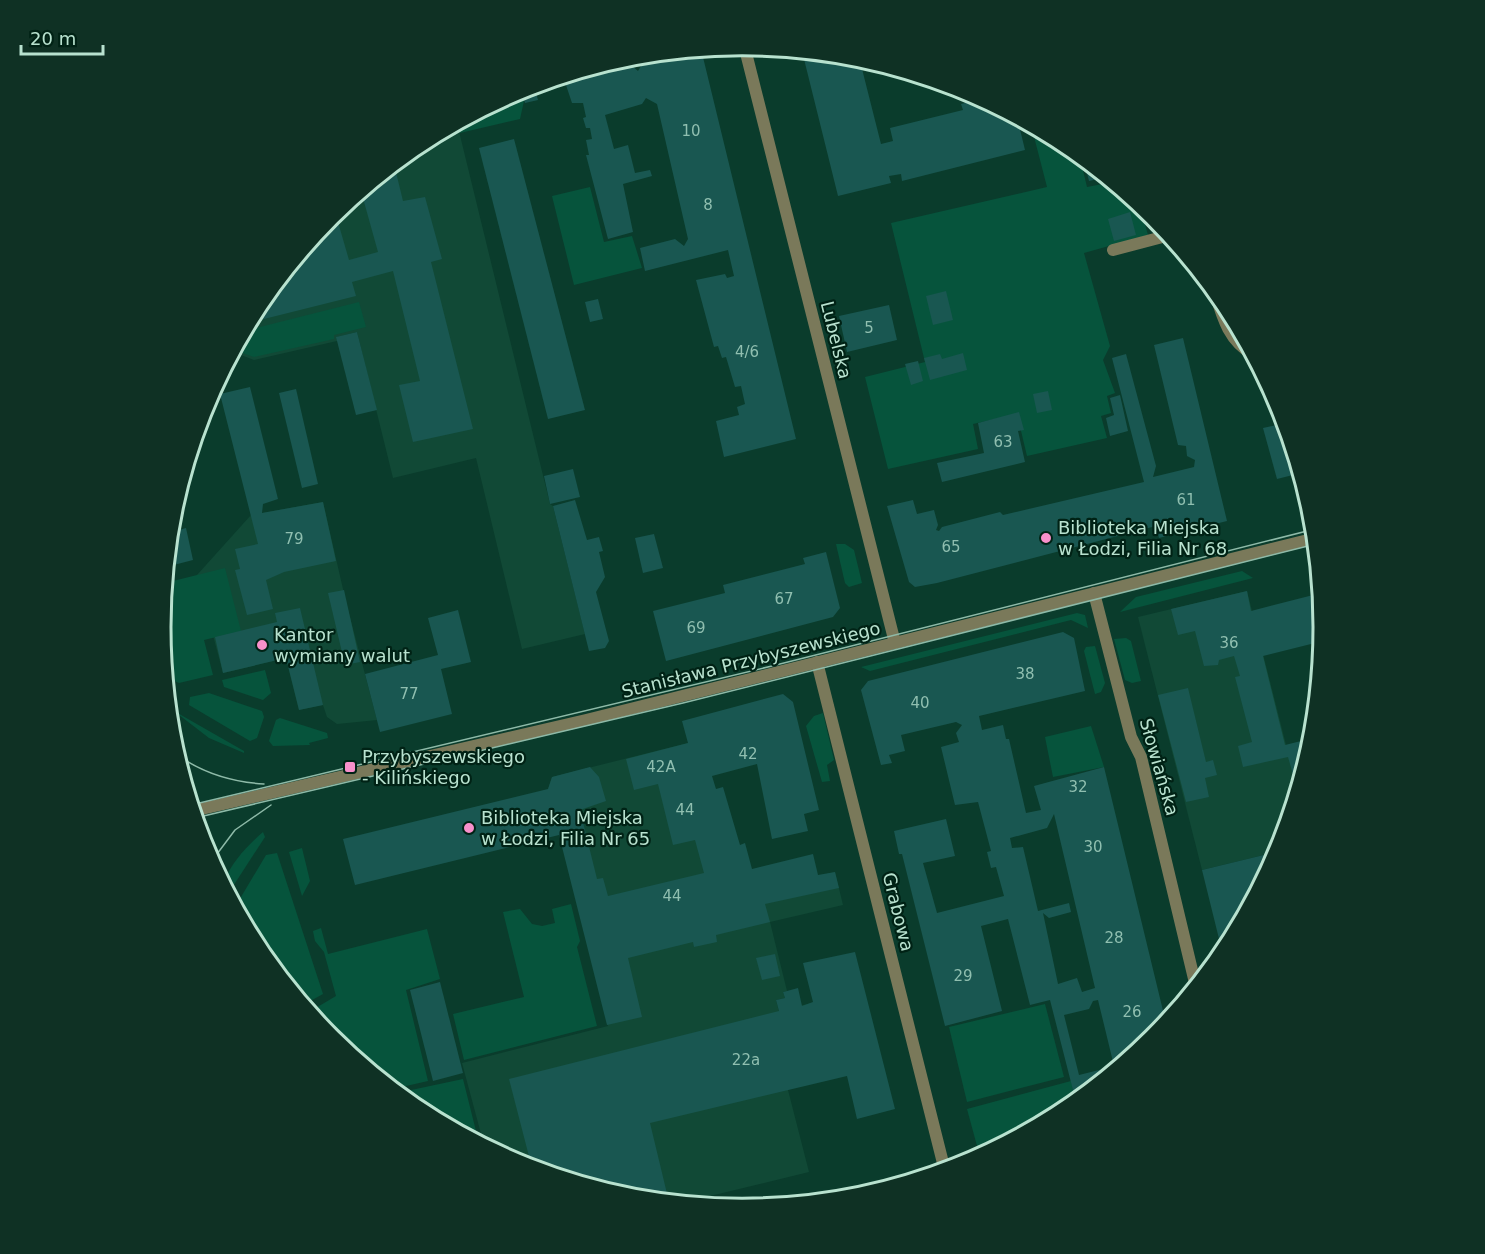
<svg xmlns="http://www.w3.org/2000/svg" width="1485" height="1254" font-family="'DejaVu Sans',sans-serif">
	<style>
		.built { fill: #114936 }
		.green { fill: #06543c }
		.building { fill: #195751; fill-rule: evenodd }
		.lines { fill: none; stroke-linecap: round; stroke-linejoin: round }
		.service { stroke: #7a795a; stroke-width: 12 }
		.minor { stroke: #7a795a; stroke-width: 12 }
		.tertiary { stroke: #7a795a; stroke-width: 12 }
		.tram { stroke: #8ebaa8; stroke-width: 1.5 }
		.poi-dot { fill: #f890cb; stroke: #002215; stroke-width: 2 }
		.labels { text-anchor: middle; stroke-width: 4.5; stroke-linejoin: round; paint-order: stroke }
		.number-label { font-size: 15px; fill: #90bfb0 }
		.street-label { font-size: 18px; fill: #b8e2cf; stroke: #002215 }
		.poi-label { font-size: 18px; fill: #b8e2cf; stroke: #002215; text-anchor: start }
		.rim { fill: none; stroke: #b8e2cf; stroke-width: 3 }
	</style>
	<rect width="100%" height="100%" fill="#0a3c2c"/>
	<g class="built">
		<polygon points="457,123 550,504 553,506 585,634 522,649 476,458 393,478 357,332 337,337 337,341 254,360 233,352 259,303 331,215 419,143"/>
		<polygon points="323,502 346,602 377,720 337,724 327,717 323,705 299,710 286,658 223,673 197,575 251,515"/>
		<polygon points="1247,591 1298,792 1280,851 1202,870 1138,617"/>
		<polygon points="688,743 761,889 835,872 843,905 770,922 787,991 783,992 785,998 776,1000 779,1011 827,999 788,1090 809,1172 681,1203 629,1198 519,1165 484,1145 462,1063 608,1026 548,789 552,777"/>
	</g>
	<g class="green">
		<polygon points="521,89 524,101 520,119 460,133 457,123"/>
		<polygon points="1031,125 1066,143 1079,154 1087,187 1113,182 1139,203 1148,235 1084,253 1110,346 1103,360 1115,393 1107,396 1111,413 1101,416 1107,438 1027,456 1017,414 973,424 978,449 888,469 865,377 925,362 891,223 1047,187"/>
		<polygon points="590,187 604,242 632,236 642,268 574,285 552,196"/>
		<polygon points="359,302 366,327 334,335 334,339 254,357 234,350 244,331"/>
		<polygon points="836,544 845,544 854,550 862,583 849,587 845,583"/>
		<polygon points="225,568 241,631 204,640 213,675 179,683 165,677 161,627 165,583"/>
		<polygon points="1242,571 1253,578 1120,612 1136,597"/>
		<polygon points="1077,613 1085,615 1088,628 1071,620 870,671 861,667"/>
		<polygon points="1126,638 1131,641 1141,681 1132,683 1125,680 1114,639"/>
		<polygon points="1095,646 1105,683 1101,692 1095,694 1084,651 1086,647"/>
		<polygon points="265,670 271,693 263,700 224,687 222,680"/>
		<polygon points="209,693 262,711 264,717 257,738 250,741 189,705 190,697"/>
		<polygon points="174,711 244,751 244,753 209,738"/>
		<polygon points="823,713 834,760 827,765 830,781 822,782 806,726 814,716"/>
		<polygon points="280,718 327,733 328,738 309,743 310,745 273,746 269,741 276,720"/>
		<polygon points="1091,726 1104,767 1053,777 1045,737"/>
		<path d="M263,832L265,837L228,894L223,883C232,862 246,847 263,832Z"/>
		<polygon points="302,848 310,881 302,896 289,852"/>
		<polygon points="277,853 323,994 303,1005 258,950 235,907 266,855"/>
		<polygon points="571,904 580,941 577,947 597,1026 464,1060 453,1014 524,997 503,912 520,909 532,924 542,926 555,923 552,909"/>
		<polygon points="321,928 328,954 427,929 440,979 406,990 428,1081 393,1089 331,1038 309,1012 336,996 324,952 315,941 313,931"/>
		<polygon points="1045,1004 1064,1077 967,1102 949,1027"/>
		<polygon points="463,1079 479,1143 419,1111 397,1093"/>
		<polygon points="1071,1081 1076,1102 1066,1111 980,1157 967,1109"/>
	</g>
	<g class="building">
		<polygon points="701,49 796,439 724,457 716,421 739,415 737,407 745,404 741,386 735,387 726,357 722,358 718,346 714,347 696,280 725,274 727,278 734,276 728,250 645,271 640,248 675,239 684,246 688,239 657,104 646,98 642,104 605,115 614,149 628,145 635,173 650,170 652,176 623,184 633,232 608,239 586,155 589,155 586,140 592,139 590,128 586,128 583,118 586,117 583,103 572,103 563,76 599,65 601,73 632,66 638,71 644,61 642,55"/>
		<polygon points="802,51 859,57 881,144 893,141 890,128 963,110 961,104 982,99 1017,117 1025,150 902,181 901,174 889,176 891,183 838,196"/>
		<polygon points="534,85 538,100 525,103 521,89"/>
		<polygon points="514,139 585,410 548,419 479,148"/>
		<polygon points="1083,157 1107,177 1089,181"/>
		<polygon points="394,164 403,201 425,197 442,259 431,262 473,429 413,442 399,385 420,381 393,271 352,282 356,296 252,322 251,318 259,303 323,225 338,222 349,260 378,252 361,191"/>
		<polygon points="1130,212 1136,235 1114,241 1108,219"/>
		<polygon points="946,291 953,320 933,325 926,296"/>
		<polygon points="598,299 603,319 590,322 585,302"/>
		<polygon points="889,305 897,340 847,352 839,316"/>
		<polygon points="357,332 377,410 356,415 336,337"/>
		<polygon points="1183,338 1227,521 1159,538 1156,526 937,583 915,587 909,582 887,506 913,500 917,514 934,510 938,525 936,530 939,531 942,527 1000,512 1003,515 1144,482 1112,358 1126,354 1156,466 1153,477 1194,467 1195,460 1187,456 1186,446 1178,445 1154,345"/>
		<polygon points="963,353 967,370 930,380 924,358 940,354 942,359"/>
		<polygon points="918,361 923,381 911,385 905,364"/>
		<polygon points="250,387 278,499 263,504 262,513 323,502 336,561 284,572 266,580 273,609 247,615 235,570 240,569 235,549 258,544 220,394"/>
		<polygon points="296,389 318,484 302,488 279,393"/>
		<polygon points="1048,391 1052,410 1037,413 1033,394"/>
		<polygon points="1120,395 1128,431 1110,436 1106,418 1114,415 1110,398"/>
		<polygon points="1019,412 1024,430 1018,431 1025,462 942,482 937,463 984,453 978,423"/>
		<polygon points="1286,423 1301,473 1277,479 1263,428"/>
		<polygon points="573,469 580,497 550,504 544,476"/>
		<polygon points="575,500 587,540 599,537 603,551 599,552 605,577 596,592 609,641 605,648 589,651 553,506"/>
		<polygon points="171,517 175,531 186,528 193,560 166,567"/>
		<polygon points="654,534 663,568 643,573 635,538"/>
		<polygon points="826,552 840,608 833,617 666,661 653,611 725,593 723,585 805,564 803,558"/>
		<polygon points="344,590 360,662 345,665 328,593"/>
		<polygon points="1247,591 1251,611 1321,593 1323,641 1263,656 1285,745 1309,739 1306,730 1314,729 1298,792 1288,757 1243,767 1238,746 1252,742 1235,677 1240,676 1234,656 1219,660 1218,665 1204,666 1195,631 1178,635 1171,609"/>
		<polygon points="300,608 323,705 299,710 286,658 223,673 215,637 277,622 275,613"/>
		<polygon points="458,610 471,662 441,669 452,714 380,732 365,674 438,655 428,618"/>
		<path d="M1063,632L1074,638L1085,691L979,716L982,730L1003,725L1006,739H1009L1026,813L1041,810L1034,786L1104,767L1166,1023L1154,1039L1115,1070L1098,1000L1093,1001L1089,1009L1064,1015L1079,1075L1107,1068L1109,1076L1084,1083L1087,1093L1076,1102L1050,1000L1030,1005L1008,919L981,926L1002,1011L945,1026L902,854H899L894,831L946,819L955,856L923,863L937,913L1004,896L996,867L991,868L987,852L991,851L978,802L955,805L941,747L959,742L956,733L962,725L956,722L901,735L905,751L889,755L892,763L881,765L861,690L868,681ZM1054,814L1095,988L1082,992L1077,978L1058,984L1043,913L1049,918L1071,912L1069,903L1038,911L1023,847L1012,848L1010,838L1047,828Z"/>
		<polygon points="1188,688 1206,762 1213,760 1217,775 1205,778 1209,797 1186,802 1158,695"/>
		<polygon points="783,694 793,702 819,810 804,814 808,831 772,839 757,764 712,776 716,789 723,787 740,845 745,843 752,869 813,854 818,875 835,872 839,888 765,904 770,922 716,935 717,942 694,947 693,942 628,958 642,1017 607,1025 559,835 355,885 343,839 548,789 552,777 590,767 599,777 606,801 580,810 597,879 603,878 608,896 704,873 695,840 673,845 658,784 634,790 626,759 688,743 682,721"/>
		<polygon points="1280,851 1269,871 1262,867 1265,879 1223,955 1202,870"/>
		<polygon points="855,952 895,1109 857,1119 847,1076 650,1123 669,1202 629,1198 532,1168 509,1079 779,1011 776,1000 785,998 783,992 787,991 798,988 802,1006 813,1002 803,963"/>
		<polygon points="775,954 780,976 762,980 756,958"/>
		<polygon points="440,982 463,1073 433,1081 410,990"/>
	</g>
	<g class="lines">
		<g class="service">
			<polyline points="1113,250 1170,235"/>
			<path d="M1214,289C1222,316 1228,341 1254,355"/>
		</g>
		<g class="minor">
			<polyline points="744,45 895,643"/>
			<polyline points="1094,593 1131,737 1141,757 1196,987"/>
			<polyline points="817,662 945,1171"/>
		</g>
		<polyline class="tertiary" points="193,811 586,720 1316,538"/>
		<g class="tram">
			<path d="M176,754C202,773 232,782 264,784"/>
			<polyline points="191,805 772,666 1315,529"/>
			<polyline points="195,818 683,703 1316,544"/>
			<polyline points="211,862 235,830 271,805"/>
		</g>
	</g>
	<g class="poi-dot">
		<circle cx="1046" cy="538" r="6"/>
		<circle cx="262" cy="645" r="6"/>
		<rect x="344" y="761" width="12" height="12" rx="3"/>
		<circle cx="469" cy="828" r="6"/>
	</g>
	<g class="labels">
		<g class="number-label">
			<text x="691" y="136">10</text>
			<text x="708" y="210">8</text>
			<text x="869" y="333">5</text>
			<text x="747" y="357">4/6</text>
			<text x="1003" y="447">63</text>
			<text x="1186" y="505">61</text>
			<text x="294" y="544">79</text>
			<text x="951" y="552">65</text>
			<text x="784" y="604">67</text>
			<text x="696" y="633">69</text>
			<text x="1229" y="648">36</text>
			<text x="1025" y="679">38</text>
			<text x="409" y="699">77</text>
			<text x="920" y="708">40</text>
			<text x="748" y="759">42</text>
			<text x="661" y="772">42A</text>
			<text x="1078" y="792">32</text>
			<text x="685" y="815">44</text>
			<text x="1093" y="852">30</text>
			<text x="672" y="901">44</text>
			<text x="1114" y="943">28</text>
			<text x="963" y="981">29</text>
			<text x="1132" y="1017">26</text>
			<text x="746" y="1065">22a</text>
		</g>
		<g class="street-label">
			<text transform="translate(836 340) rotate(76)" y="6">Lubelska</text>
			<text transform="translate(751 660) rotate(-14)" y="6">Stanisława Przybyszewskiego</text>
			<text transform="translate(1159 767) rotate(74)" y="6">Słowiańska</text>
			<text transform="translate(898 912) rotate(76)" y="6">Grabowa</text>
		</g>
		<g class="poi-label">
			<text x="1058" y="534">Biblioteka Miejska<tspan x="1058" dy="21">w Łodzi, Filia Nr 68</tspan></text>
			<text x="274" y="641">Kantor<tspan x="274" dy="21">wymiany walut</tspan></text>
			<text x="362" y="763">Przybyszewskiego<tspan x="362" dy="21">- Kilińskiego</tspan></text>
			<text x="481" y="824">Biblioteka Miejska<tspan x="481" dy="21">w Łodzi, Filia Nr 65</tspan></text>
		</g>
	</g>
	<path d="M0 0H1485V1254H0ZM171 627a571 571 0 1 1 1142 0a571 571 0 1 1-1142 0Z" fill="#0f3124" fill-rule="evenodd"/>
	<path class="rim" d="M171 627a571 571 0 1 1 1142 0a571 571 0 1 1-1142 0Z"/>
	<path d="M21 45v9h82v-9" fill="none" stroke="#b8e2cf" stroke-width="3"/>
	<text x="30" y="45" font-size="18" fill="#b8e2cf" stroke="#002215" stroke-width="4.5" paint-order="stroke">20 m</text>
</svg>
